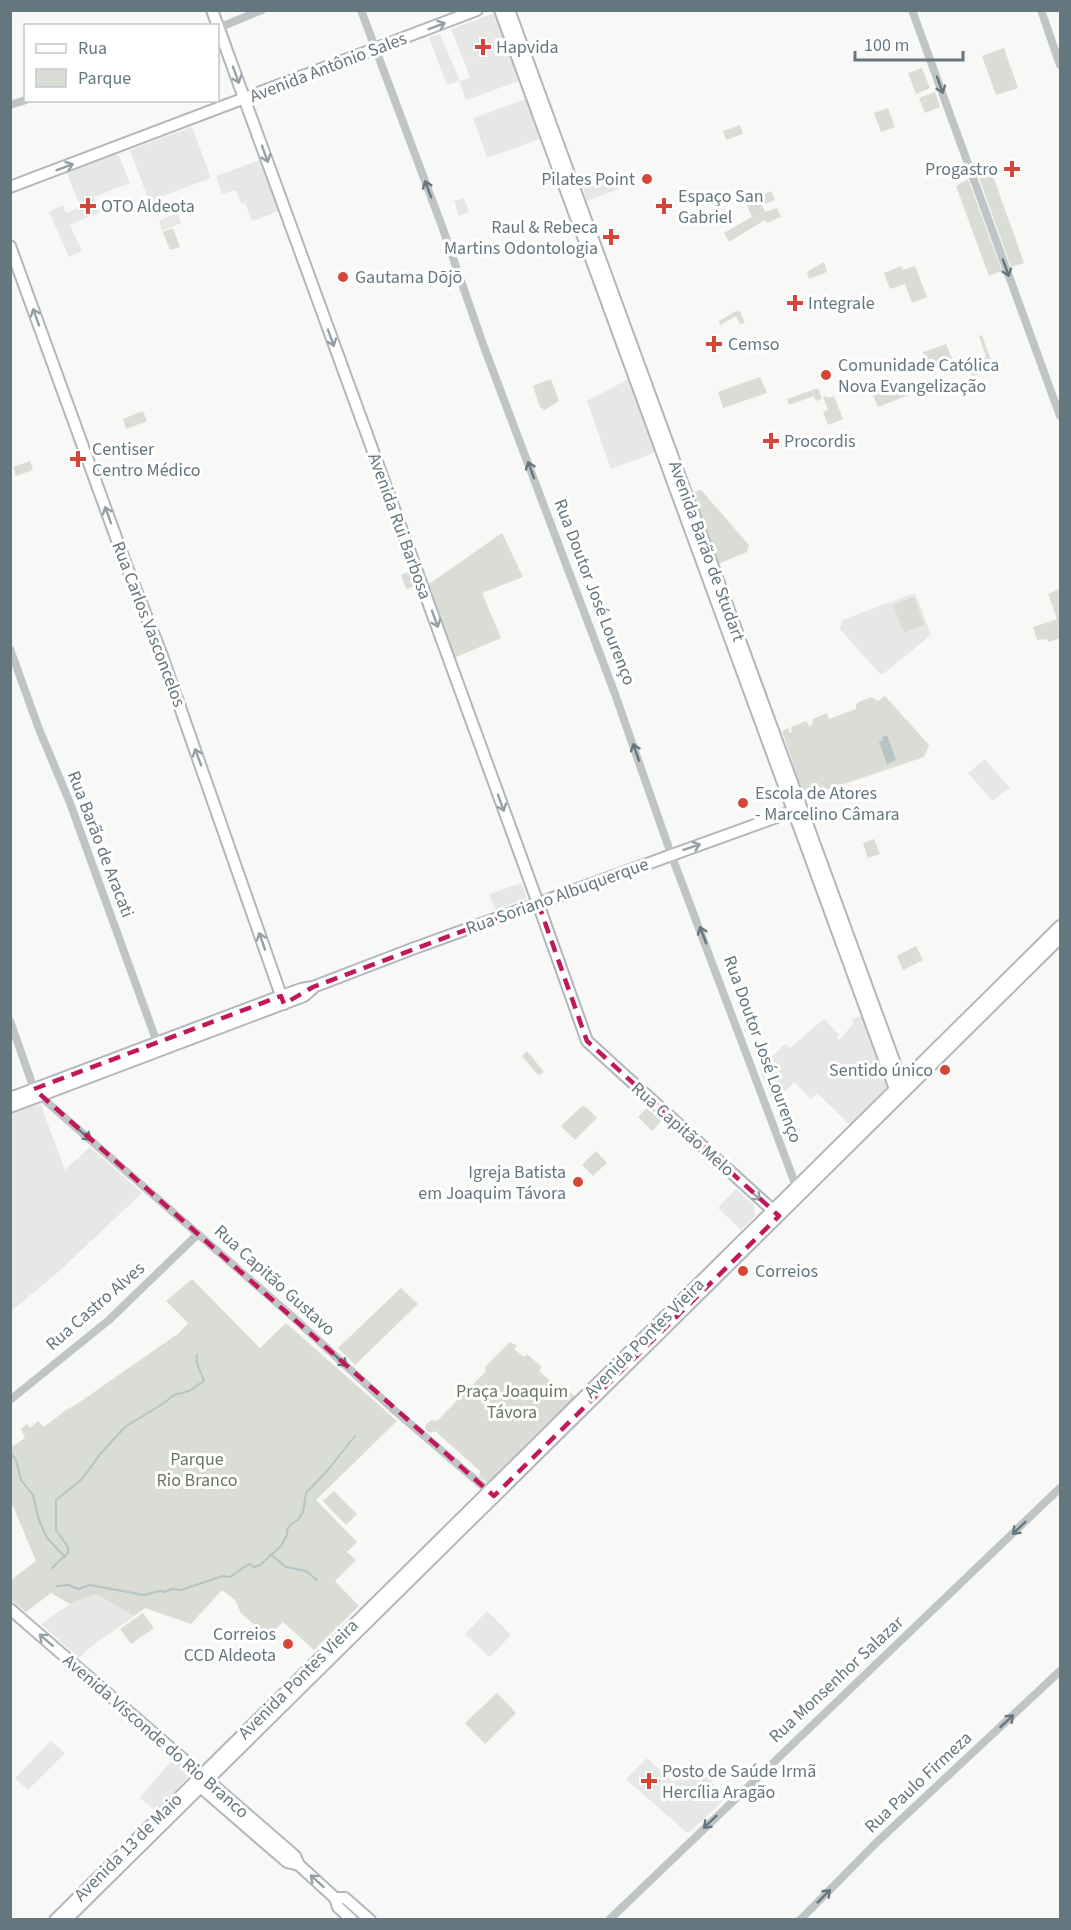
<svg xmlns="http://www.w3.org/2000/svg" width="1071" height="1930" font-family="'Source Sans 3',sans-serif">
	<style>
		.built { fill: #e6e8e6 }
		.green { fill: #d9ddd5 }
		.water { fill: #b6c4c6 }
		.lines { fill: none; stroke-linecap: round; stroke-linejoin: round }
		.stream { stroke: #b6c4c6; stroke-width: 2 }
		.major-casing { stroke: #b1b7ba; stroke-width: 14 }
		.minor { stroke: #bfc5c7; stroke-width: 8 }
		.major { stroke: #fff; stroke-width: 10 }
		.oneway { stroke: #93a0a5 }
		.oneway2 { stroke: #65777e }
		.marked { fill: none; stroke: #c2185b; stroke-width: 4.5; stroke-dasharray: 12 8; stroke-linejoin: round }
		.poi-dot { fill: #d64638; stroke: #fff; stroke-width: 2 }
		.labels { text-anchor: middle; stroke-width: 6; stroke-linejoin: round; paint-order: stroke }
		.poi-label { font-size: 18px; fill: #65777e; stroke: #fff; text-anchor: start }
		.street-label { font-size: 18px; fill: #65777e; stroke: #fff }
		.park-label { font-size: 18px; fill: #6a7764; stroke: #fff }
	</style>
	<rect width="100%" height="100%" fill="#f8f8f6"/>
	<g class="built">
		<polygon points="492,14 495,15 519,81 466,100 459,81 447,85 429,38 440,34 460,81 470,77 451,29"/>
		<polygon points="526,99 540,139 487,158 473,118"/>
		<polygon points="192,127 211,178 149,201 130,150"/>
		<polygon points="115,154 119,156 130,183 94,197 100,212 70,225 82,251 69,257 49,212 63,205 66,213 80,207 67,173"/>
		<polygon points="260,160 279,211 252,221 245,203 241,204 236,190 222,194 216,176"/>
		<polygon points="618,171 624,187 587,201 582,185"/>
		<polygon points="464,198 469,212 459,216 454,201"/>
		<polygon points="178,213 181,223 162,231 159,221"/>
		<polygon points="630,378 656,452 611,469 587,401"/>
		<polygon points="915,593 931,635 883,674 880,674 840,629 842,620"/>
		<polygon points="985,759 1010,788 992,801 968,773"/>
		<polygon points="521,883 527,898 495,910 489,894"/>
		<polygon points="863,1016 888,1084 887,1088 850,1125 817,1093 811,1099 794,1082 773,1103 760,1070 762,1066 785,1044 790,1048 824,1019 839,1035 837,1037 839,1040 854,1023 851,1019"/>
		<polygon points="40,1103 65,1170 90,1147 142,1193 56,1274 11,1311 11,1113"/>
		<polygon points="736,1189 754,1205 755,1216 741,1230 718,1208"/>
		<polygon points="96,1594 134,1616 92,1646 79,1658 41,1624 70,1604"/>
		<polygon points="487,1611 511,1635 491,1656 488,1656 465,1634"/>
		<polygon points="51,1741 65,1753 28,1790 15,1778"/>
		<polygon points="647,1758 673,1782 692,1761 713,1779 711,1782 727,1797 690,1832 686,1832 626,1779"/>
		<polygon points="173,1759 190,1775 156,1811 140,1798"/>
	</g>
	<g class="green">
		<polygon points="1004,48 1018,88 996,95 982,56"/>
		<polygon points="922,68 930,88 916,94 908,73"/>
		<polygon points="935,92 940,107 925,113 919,98"/>
		<polygon points="888,108 895,127 881,132 874,113"/>
		<polygon points="740,125 743,134 726,140 723,131"/>
		<polygon points="991,170 1024,263 1011,267 978,175"/>
		<polygon points="968,179 1002,271 989,276 956,186"/>
		<polygon points="771,191 775,200 762,205 765,212 777,208 781,217 767,223 765,220 729,242 724,233 752,217 746,203"/>
		<polygon points="173,228 180,247 170,250 163,232"/>
		<polygon points="824,262 827,272 809,279 807,272"/>
		<polygon points="901,266 903,270 915,266 927,297 912,303 905,284 890,289 884,273"/>
		<polygon points="736,311 740,312 745,323 740,324 736,316 720,325 719,321"/>
		<polygon points="982,335 994,369 972,376 968,364 986,357 979,336"/>
		<polygon points="946,344 952,359 928,367 923,352"/>
		<polygon points="760,377 767,393 723,408 718,392"/>
		<polygon points="551,379 559,401 545,410 540,407 533,386"/>
		<polygon points="905,382 909,395 878,407 869,386 876,384 879,391"/>
		<polygon points="818,388 822,399 816,401 814,396 789,405 787,399"/>
		<polygon points="827,396 828,398 834,396 843,419 828,425 823,412 828,410 823,397"/>
		<polygon points="143,411 147,421 126,429 123,419"/>
		<polygon points="30,461 33,470 16,476 13,467"/>
		<polygon points="699,490 702,491 749,545 747,552 718,564 693,497 693,493"/>
		<polygon points="502,533 523,577 482,593 501,638 454,658 429,584"/>
		<polygon points="409,571 415,586 406,589 401,575"/>
		<polygon points="1060,589 1060,638 1049,642 1047,639 1037,640 1033,627 1057,619 1048,594"/>
		<polygon points="914,597 925,625 904,633 893,605"/>
		<polygon points="885,696 929,745 924,757 808,796 803,794 782,731 788,728 790,733 792,732 791,727 806,721 809,726 812,725 813,719 827,713 829,719 856,709 856,705 859,702 871,697 878,701"/>
		<polygon points="874,839 880,854 868,858 863,843"/>
		<polygon points="916,946 923,960 903,970 897,956"/>
		<polygon points="527,1051 544,1072 540,1075 537,1074 522,1056"/>
		<polygon points="582,1106 587,1108 597,1118 575,1140 561,1126"/>
		<polygon points="647,1108 661,1121 652,1131 638,1117"/>
		<polygon points="596,1151 607,1163 593,1176 582,1165"/>
		<polygon points="192,1279 260,1348 286,1323 397,1421 316,1500 357,1542 347,1552 356,1560 335,1581 359,1606 314,1650 283,1622 268,1637 241,1613 235,1600 222,1590 191,1624 145,1608 134,1616 96,1594 70,1604 51,1593 26,1612 11,1600 11,1580 36,1561 13,1506 11,1506 11,1447 25,1438 21,1429 27,1424 30,1428 38,1421 44,1427 66,1410 77,1404 179,1333 188,1323 166,1301"/>
		<polygon points="401,1288 418,1304 355,1365 338,1348"/>
		<polygon points="510,1342 517,1346 514,1349 524,1357 527,1354 542,1367 539,1371 558,1388 561,1385 577,1398 556,1419 552,1418 501,1469 502,1473 490,1484 479,1477 480,1471 435,1431 430,1433 426,1430 425,1426 431,1420 437,1421 485,1372 485,1367"/>
		<polygon points="334,1491 357,1514 346,1525 323,1501"/>
		<polygon points="143,1613 154,1628 131,1644 120,1629"/>
		<polygon points="497,1693 516,1713 485,1744 465,1723"/>
	</g>
	<polygon class="water" points="887,735 896,760 887,764 879,742 883,740 882,737"/>
	<g class="lines">
		<g class="stream">
			<polyline points="10,1452 16,1460 21,1480 33,1495 39,1520 47,1538 65,1557"/>
			<polyline points="270,1554 286,1567 306,1571 317,1580"/>
			<path d="M52,1568L68,1553V1547L56,1530V1500L82,1479L101,1453L125,1427L164,1403L174,1395L189,1391L204,1381C201,1371 195,1365 197,1355"/>
			<polyline points="57,1586 69,1585 78,1589 90,1585 144,1595 159,1591 164,1592 172,1589 181,1590 223,1576 230,1577 249,1564 254,1567 260,1565 281,1546 287,1535 287,1530 290,1525 298,1520 303,1512 306,1493 327,1471 355,1436"/>
		</g>
		<defs>
			<g id="major">
				<polyline points="212,10 535,895 587,1041 777,1214"/>
				<polyline points="500,10 895,1089"/>
				<polyline points="509,10 904,1088"/>
				<polyline points="10,187 477,10"/>
				<polyline points="10,246 125,562 161,653 284,1004"/>
				<polyline points="10,1098 281,996 301,989 313,987 412,949 799,809"/>
				<polyline points="10,1107 304,996 313,988"/>
				<polyline points="10,1609 295,1856 299,1865 335,1898 338,1907 352,1920"/>
				<polyline points="197,1784 287,1862 299,1865"/>
				<polyline points="335,1898 345,1898 370,1920"/>
				<polyline points="55,1920 1060,926"/>
				<polyline points="66,1920 1060,938"/>
			</g>
		</defs>
		<use href="#major" class="major-casing"/>
		<g class="minor">
			<polyline points="361,10 443,229 484,347 615,694 671,854 796,1186"/>
			<polyline points="912,10 1060,416"/>
			<polyline points="1041,10 1060,65"/>
			<polyline points="218,28 262,10"/>
			<polyline points="10,105 26,100"/>
			<polyline points="10,649 39,729 70,803 159,1048"/>
			<polyline points="10,1021 34,1089 40,1096 294,1318 394,1410 492,1494"/>
			<polyline points="10,1400 109,1320 198,1234"/>
			<polyline points="609,1920 1060,1488"/>
			<polyline points="800,1920 877,1842 1060,1671"/>
		</g>
		<use href="#major" class="major"/>
	</g>
	<defs><path id="oneway-shaft" d="M-6 0H5M1.5-3L5.5 0L1.5 3" fill="none" stroke-width="1.6" stroke-linecap="round" stroke-linejoin="round" transform="scale(1.5)"/></defs>
	<g class="oneway">
		<use href="#oneway-shaft" transform="translate(437 26) rotate(-21)"/>
		<use href="#oneway-shaft" transform="translate(236 75) rotate(70)"/>
		<use href="#oneway-shaft" transform="translate(265 154) rotate(70)"/>
		<use href="#oneway-shaft" transform="translate(65 167) rotate(-21)"/>
		<use href="#oneway-shaft" transform="translate(36 317) rotate(-110)"/>
		<use href="#oneway-shaft" transform="translate(331 338) rotate(70)"/>
		<use href="#oneway-shaft" transform="translate(108 515) rotate(-110)"/>
		<use href="#oneway-shaft" transform="translate(435 619) rotate(70)"/>
		<use href="#oneway-shaft" transform="translate(198 757) rotate(-110)"/>
		<use href="#oneway-shaft" transform="translate(501 803) rotate(70)"/>
		<use href="#oneway-shaft" transform="translate(692 847) rotate(-19)"/>
		<use href="#oneway-shaft" transform="translate(262 941) rotate(-109)"/>
		<use href="#oneway-shaft" transform="translate(754 1194) rotate(42)"/>
		<use href="#oneway-shaft" transform="translate(46 1640) rotate(-139)"/>
		<use href="#oneway-shaft" transform="translate(317 1881) rotate(-138)"/>
	</g>
	<g class="oneway2">
		<use href="#oneway-shaft" transform="translate(940 85) rotate(70)"/>
		<use href="#oneway-shaft" transform="translate(428 189) rotate(-111)"/>
		<use href="#oneway-shaft" transform="translate(1006 268) rotate(70)"/>
		<use href="#oneway-shaft" transform="translate(531 470) rotate(-110)"/>
		<use href="#oneway-shaft" transform="translate(636 752) rotate(-109)"/>
		<use href="#oneway-shaft" transform="translate(703 935) rotate(-111)"/>
		<use href="#oneway-shaft" transform="translate(84 1134) rotate(40)"/>
		<use href="#oneway-shaft" transform="translate(340 1360) rotate(43)"/>
		<use href="#oneway-shaft" transform="translate(1019 1528) rotate(136)"/>
		<use href="#oneway-shaft" transform="translate(1007 1721) rotate(-43)"/>
		<use href="#oneway-shaft" transform="translate(710 1822) rotate(136)"/>
		<use href="#oneway-shaft" transform="translate(824 1896) rotate(-45)"/>
	</g>
	<path class="marked" d="M538,903L587,1041L779,1216L494,1496L34,1089L281,996L284,1004L313,987Z"/>
	<g class="poi-dot">
		<path d="M480 38h6v6h6v6h-6v6h-6v-6h-6v-6h6z"/>
		<path d="M1009 160h6v6h6v6h-6v6h-6v-6h-6v-6h6z"/>
		<circle cx="647" cy="179" r="6"/>
		<path d="M85 197h6v6h6v6h-6v6h-6v-6h-6v-6h6z"/>
		<path d="M661 197h6v6h6v6h-6v6h-6v-6h-6v-6h6z"/>
		<path d="M608 228h6v6h6v6h-6v6h-6v-6h-6v-6h6z"/>
		<circle cx="343" cy="277" r="6"/>
		<path d="M792 294h6v6h6v6h-6v6h-6v-6h-6v-6h6z"/>
		<path d="M711 335h6v6h6v6h-6v6h-6v-6h-6v-6h6z"/>
		<circle cx="826" cy="375" r="6"/>
		<path d="M768 432h6v6h6v6h-6v6h-6v-6h-6v-6h6z"/>
		<path d="M75 450h6v6h6v6h-6v6h-6v-6h-6v-6h6z"/>
		<circle cx="743" cy="803" r="6"/>
		<circle cx="945" cy="1070" r="6"/>
		<circle cx="578" cy="1182" r="6"/>
		<circle cx="743" cy="1271" r="6"/>
		<circle cx="288" cy="1644" r="6"/>
		<path d="M646 1772h6v6h6v6h-6v6h-6v-6h-6v-6h6z"/>
	</g>
	<g class="labels">
		<g class="poi-label">
			<text x="496" y="53">Hapvida</text>
			<text x="998" y="175" text-anchor="end">Progastro</text>
			<text x="635" y="185" text-anchor="end">Pilates Point</text>
			<text x="678" y="202">Espaço San<tspan x="678" dy="21">Gabriel</tspan></text>
			<text x="101" y="212">OTO Aldeota</text>
			<text x="598" y="233" text-anchor="end">Raul &amp; Rebeca<tspan x="598" dy="21">Martins Odontologia</tspan></text>
			<text x="355" y="283">Gautama Dōjō</text>
			<text x="808" y="309">Integrale</text>
			<text x="728" y="350">Cemso</text>
			<text x="838" y="371">Comunidade Católica<tspan x="838" dy="21">Nova Evangelização</tspan></text>
			<text x="784" y="447">Procordis</text>
			<text x="92" y="455">Centiser<tspan x="92" dy="21">Centro Médico</tspan></text>
			<text x="755" y="799">Escola de Atores<tspan x="755" dy="21">- Marcelino Câmara</tspan></text>
			<text x="933" y="1076" text-anchor="end">Sentido único</text>
			<text x="566" y="1178" text-anchor="end">Igreja Batista<tspan x="566" dy="21">em Joaquim Távora</tspan></text>
			<text x="755" y="1277">Correios</text>
			<text x="276" y="1640" text-anchor="end">Correios<tspan x="276" dy="21">CCD Aldeota</tspan></text>
			<text x="662" y="1777">Posto de Saúde Irmã<tspan x="662" dy="21">Hercília Aragão</tspan></text>
		</g>
		<g class="street-label">
			<text transform="translate(328 67) rotate(-21)" y="6">Avenida Antônio Sales</text>
			<text transform="translate(400 526) rotate(70)" y="6">Avenida Rui Barbosa</text>
			<text transform="translate(707 551) rotate(70)" y="6">Avenida Barão de Studart</text>
			<text transform="translate(595 592) rotate(69)" y="6">Rua Doutor José Lourenço</text>
			<text transform="translate(149 624) rotate(69)" y="6">Rua Carlos Vasconcelos</text>
			<text transform="translate(101 844) rotate(69)" y="6">Rua Barão de Aracati</text>
			<text transform="translate(557 896) rotate(-20)" y="6">Rua Soriano Albuquerque</text>
			<text transform="translate(763 1049) rotate(70)" y="6">Rua Doutor José Lourenço</text>
			<text transform="translate(683 1129) rotate(42)" y="6">Rua Capitão Melo</text>
			<text transform="translate(275 1280) rotate(42)" y="6">Rua Capitão Gustavo</text>
			<text transform="translate(95 1306) rotate(-41)" y="6">Rua Castro Alves</text>
			<text transform="translate(644 1338) rotate(-45)" y="6">Avenida Pontes Vieira</text>
			<text transform="translate(298 1679) rotate(-45)" y="6">Avenida Pontes Vieira</text>
			<text transform="translate(836 1679) rotate(-43)" y="6">Rua Monsenhor Salazar</text>
			<text transform="translate(156 1736) rotate(41)" y="6">Avenida Visconde do Rio Branco</text>
			<text transform="translate(918 1782) rotate(-43)" y="6">Rua Paulo Firmeza</text>
			<text transform="translate(128 1847) rotate(-45)" y="6">Avenida 13 de Maio</text>
		</g>
		<g class="park-label">
			<text x="512" y="1397">Praça Joaquim<tspan x="512" dy="21">Távora</tspan></text>
			<text x="197" y="1465">Parque<tspan x="197" dy="21">Rio Branco</tspan></text>
		</g>
	</g>
	<rect width="1071" height="1930" fill="none" stroke="#65777e" stroke-width="24"/>
	<rect x="24" y="24" width="195" height="78" fill="#ffffff" stroke="#c1c9cb" stroke-width="1.5"/>
	<rect x="36" y="44" width="30" height="9" fill="#ffffff" stroke="#c1c9cb" stroke-width="1.5"/>
	<text x="78" y="54" font-size="18" fill="#65777e">Rua</text>
	<rect x="36" y="69" width="30" height="18" fill="#d9ddd5" stroke="#c1c9cb" stroke-width="1.5"/>
	<text x="78" y="84" font-size="18" fill="#65777e">Parque</text>
	<path d="M855 51v9h108v-9" fill="none" stroke="#65777e" stroke-width="3"/>
	<text x="864" y="51" font-size="18" fill="#65777e" stroke="#ffffff" stroke-width="4.5" paint-order="stroke">100 m</text>
</svg>
